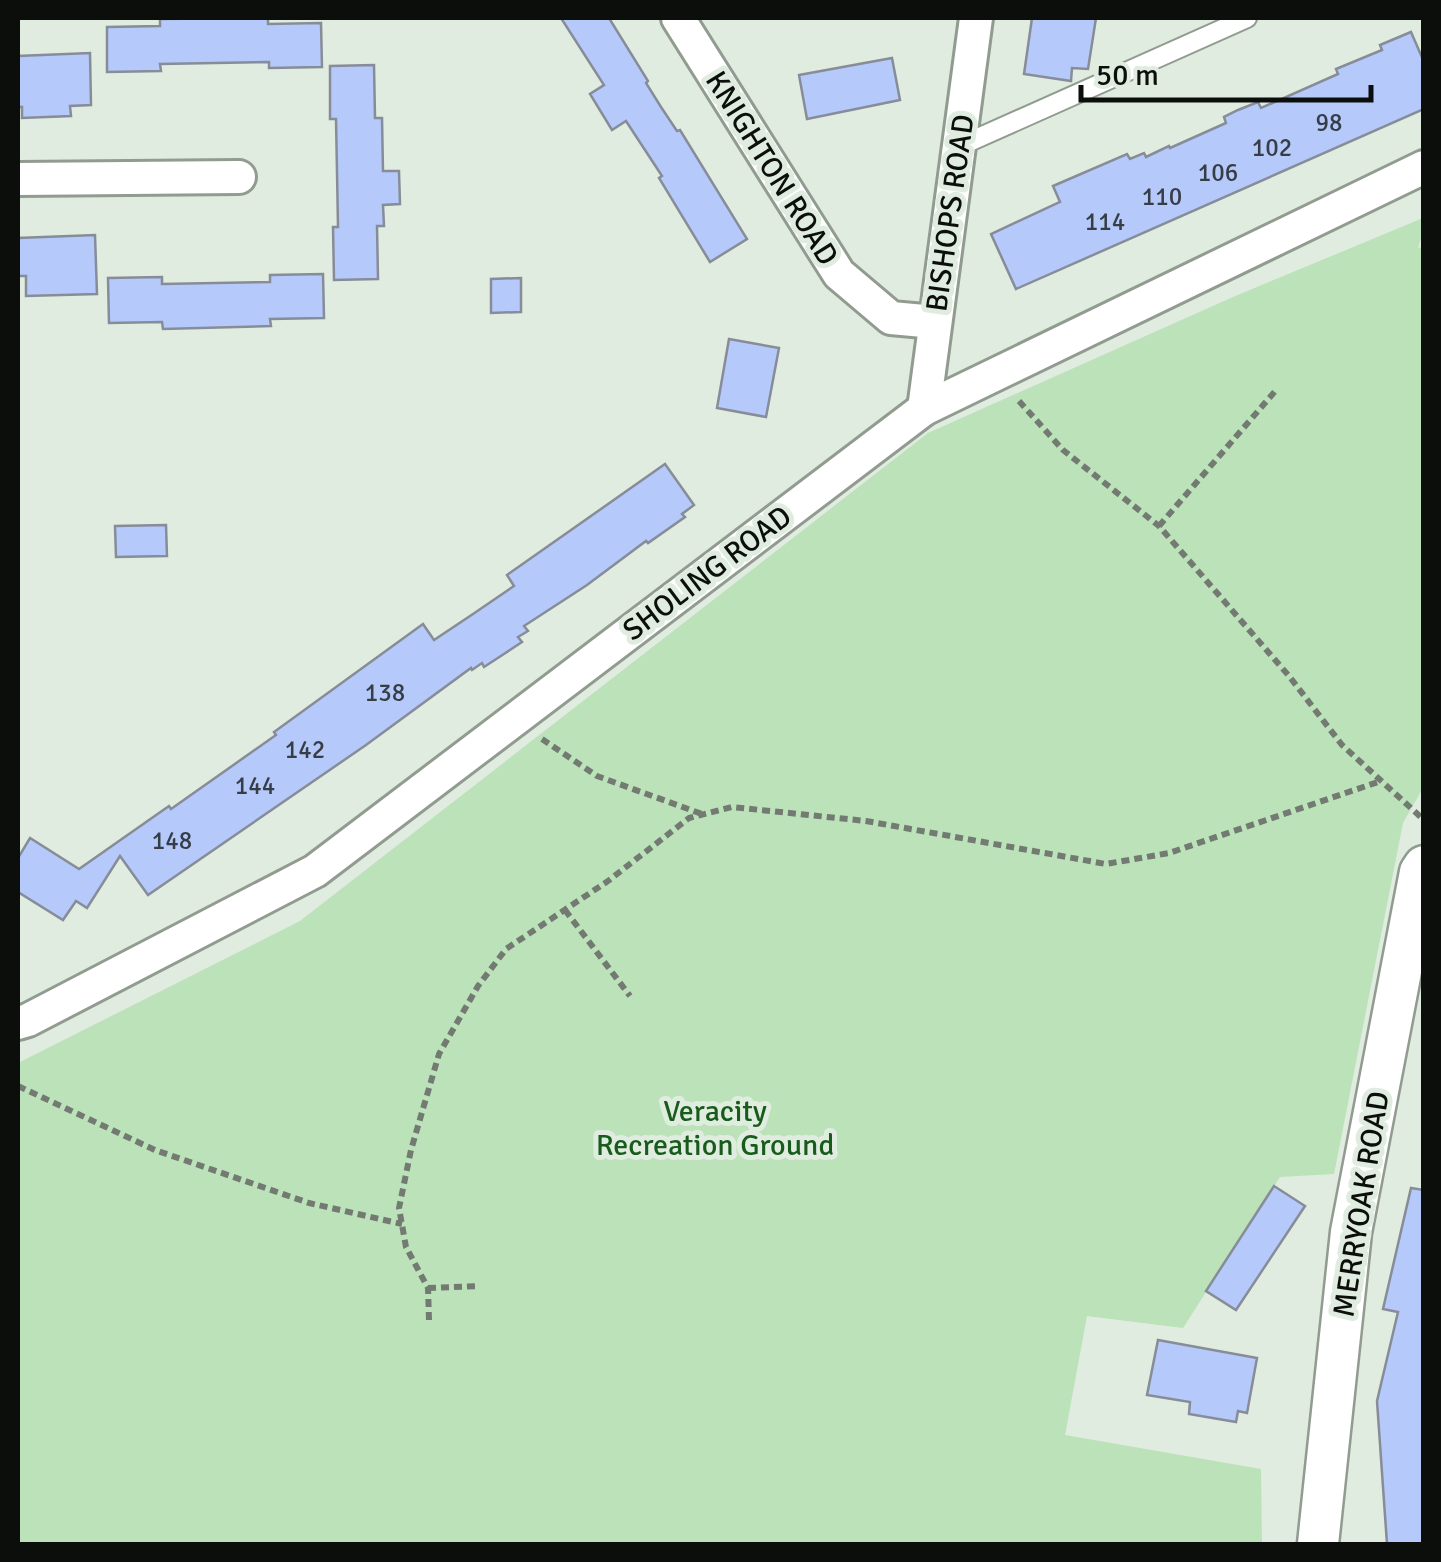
<svg xmlns="http://www.w3.org/2000/svg" width="1441" height="1562" font-family="Signika,sans-serif">
	<style>
		.green { fill: #bbe2b9 }
		.building { fill: #b5cafa; stroke: #878c99; stroke-width: 2.5 }
		.lines { fill: none; stroke-linecap: round; stroke-linejoin: round }
		.service-casing { stroke: #919b90; stroke-width: 22 }
		.minor-casing { stroke: #919b90; stroke-width: 38 }
		.tertiary-casing { stroke: #919b90; stroke-width: 45 }
		.path { stroke: #737a72; stroke-width: 6; stroke-dasharray: 8 5; stroke-linecap: butt }
		.service { stroke: #fff; stroke-width: 18 }
		.minor { stroke: #fff; stroke-width: 32 }
		.tertiary { stroke: #fff; stroke-width: 40 }
		.labels { text-anchor: middle; stroke-width: 10; stroke-linejoin: round; paint-order: stroke }
		.number-label { font-size: 25px; fill: #363d46 }
		.street-label { font-size: 30px; fill: #0b0e0a; stroke: #e0ecdf }
		.park-label { font-size: 30px; fill: #185c1b; stroke: #e0ecdf }
	</style>
	<rect width="100%" height="100%" fill="#e0ecdf"/>
	<polygon class="green" points="1423,218 1423,232 1418,248 1423,247 1423,788 1403,823 1334,1174 1280,1177 1183,1328 1087,1316 1065,1435 1261,1469 1262,1544 18,1544 18,1063 300,921 928,433 1233,297"/>
	<g class="building">
		<polygon points="268,18 268,24 321,23 322,67 269,68 269,62 215,63 160,64 161,71 107,72 107,27 160,26 160,19"/>
		<polygon points="561,18 609,18 648,81 646,83 661,107 677,131 680,130 747,239 710,262 659,178 662,176 626,121 612,130 590,94 604,85"/>
		<polygon points="1032,18 1096,18 1088,69 1072,68 1071,81 1024,74"/>
		<polygon points="1411,32 1424,62 1424,109 1016,289 991,234 1060,202 1053,186 1127,154 1130,159 1144,153 1146,157 1169,146 1170,148 1226,123 1224,117 1238,110 1258,102 1261,108 1338,74 1336,69 1382,50 1380,45"/>
		<polygon points="90,53 91,105 70,106 71,116 22,118 22,107 18,107 18,56"/>
		<polygon points="892,58 900,100 807,119 799,75"/>
		<polygon points="374,65 375,118 382,118 383,171 399,171 400,204 383,205 384,226 377,226 378,279 334,280 333,227 338,227 337,172 336,119 330,119 330,66"/>
		<polygon points="95,235 97,294 26,296 26,276 18,276 18,238"/>
		<polygon points="323,274 324,318 270,319 271,326 163,329 162,322 109,323 108,278 162,277 162,284 270,282 270,275"/>
		<polygon points="521,278 521,312 491,313 491,279"/>
		<polygon points="729,339 779,348 766,417 717,408"/>
		<polygon points="665,464 694,505 682,514 685,517 648,543 646,541 587,585 524,626 528,631 518,637 522,642 484,667 482,663 472,670 471,668 366,745 148,895 120,856 87,908 76,901 63,920 18,892 18,858 30,838 79,869 169,806 171,809 276,735 274,732 423,624 434,640 473,614 514,586 507,575"/>
		<polygon points="166,525 167,556 116,557 115,526"/>
		<polygon points="1274,1186 1305,1206 1236,1310 1206,1291"/>
		<polygon points="1411,1188 1424,1190 1424,1544 1387,1544 1377,1401 1398,1312 1383,1309"/>
		<polygon points="1158,1340 1257,1358 1247,1413 1238,1411 1236,1422 1189,1414 1190,1402 1147,1395"/>
	</g>
	<g class="lines">
		<defs>
			<polyline id="service" points="960,146 1247,18"/>
			<g id="minor">
				<polyline points="678,18 839,274 891,318 935,322"/>
				<polyline points="18,179 239,177"/>
				<polyline points="924,409 976,18"/>
				<polyline points="18,1023 28,1020 315,871 924,409 1424,167"/>
			</g>
			<polyline id="tertiary" points="1318,1544 1351,1232 1420,872 1424,866"/>
		</defs>
		<use href="#service" class="service-casing"/>
		<use href="#minor" class="minor-casing"/>
		<use href="#tertiary" class="tertiary-casing"/>
		<g class="path">
			<polyline points="1019,401 1063,450 1159,526 1289,676 1342,745 1424,820"/>
			<polyline points="1159,526 1277,389"/>
			<polyline points="542,739 597,776 702,814"/>
			<polyline points="565,910 630,996"/>
			<polyline points="18,1086 155,1150 309,1203 402,1224"/>
			<polyline points="428,1288 479,1286"/>
			<polyline points="429,1320 428,1288 406,1247 399,1208 411,1150 439,1054 478,986 506,949 608,881 689,818 732,807 866,821 1106,864 1169,853 1381,781"/>
		</g>
		<use href="#service" class="service"/>
		<use href="#minor" class="minor"/>
		<use href="#tertiary" class="tertiary"/>
	</g>
	<g class="labels">
		<g class="number-label">
			<text x="1329" y="131">98</text>
			<text x="1272" y="156">102</text>
			<text x="1218" y="181">106</text>
			<text x="1162" y="205">110</text>
			<text x="1105" y="230">114</text>
			<text x="385" y="701">138</text>
			<text x="305" y="758">142</text>
			<text x="255" y="794">144</text>
			<text x="172" y="849">148</text>
		</g>
		<g class="street-label">
			<text transform="translate(772 168) rotate(58)" y="10">KNIGHTON ROAD</text>
			<text transform="translate(950 213) rotate(-82)" y="10">BISHOPS ROAD</text>
			<text transform="translate(707 573) rotate(-37)" y="10">SHOLING ROAD</text>
			<text transform="translate(1361 1204) rotate(-81)" y="10">MERRYOAK ROAD</text>
		</g>
		<g class="park-label">
			<text x="715" y="1121">Veracity<tspan x="715" dy="34">Recreation Ground</tspan></text>
		</g>
	</g>
	<rect width="1441" height="1562" fill="none" stroke="#0b0e0a" stroke-width="40"/>
	<path d="M1081 85v15h290v-15" fill="none" stroke="#0b0e0a" stroke-width="5"/>
	<text x="1096" y="85" font-size="30" fill="#0b0e0a" stroke="#e0ecdf" stroke-width="8" paint-order="stroke">50 m</text>
</svg>
